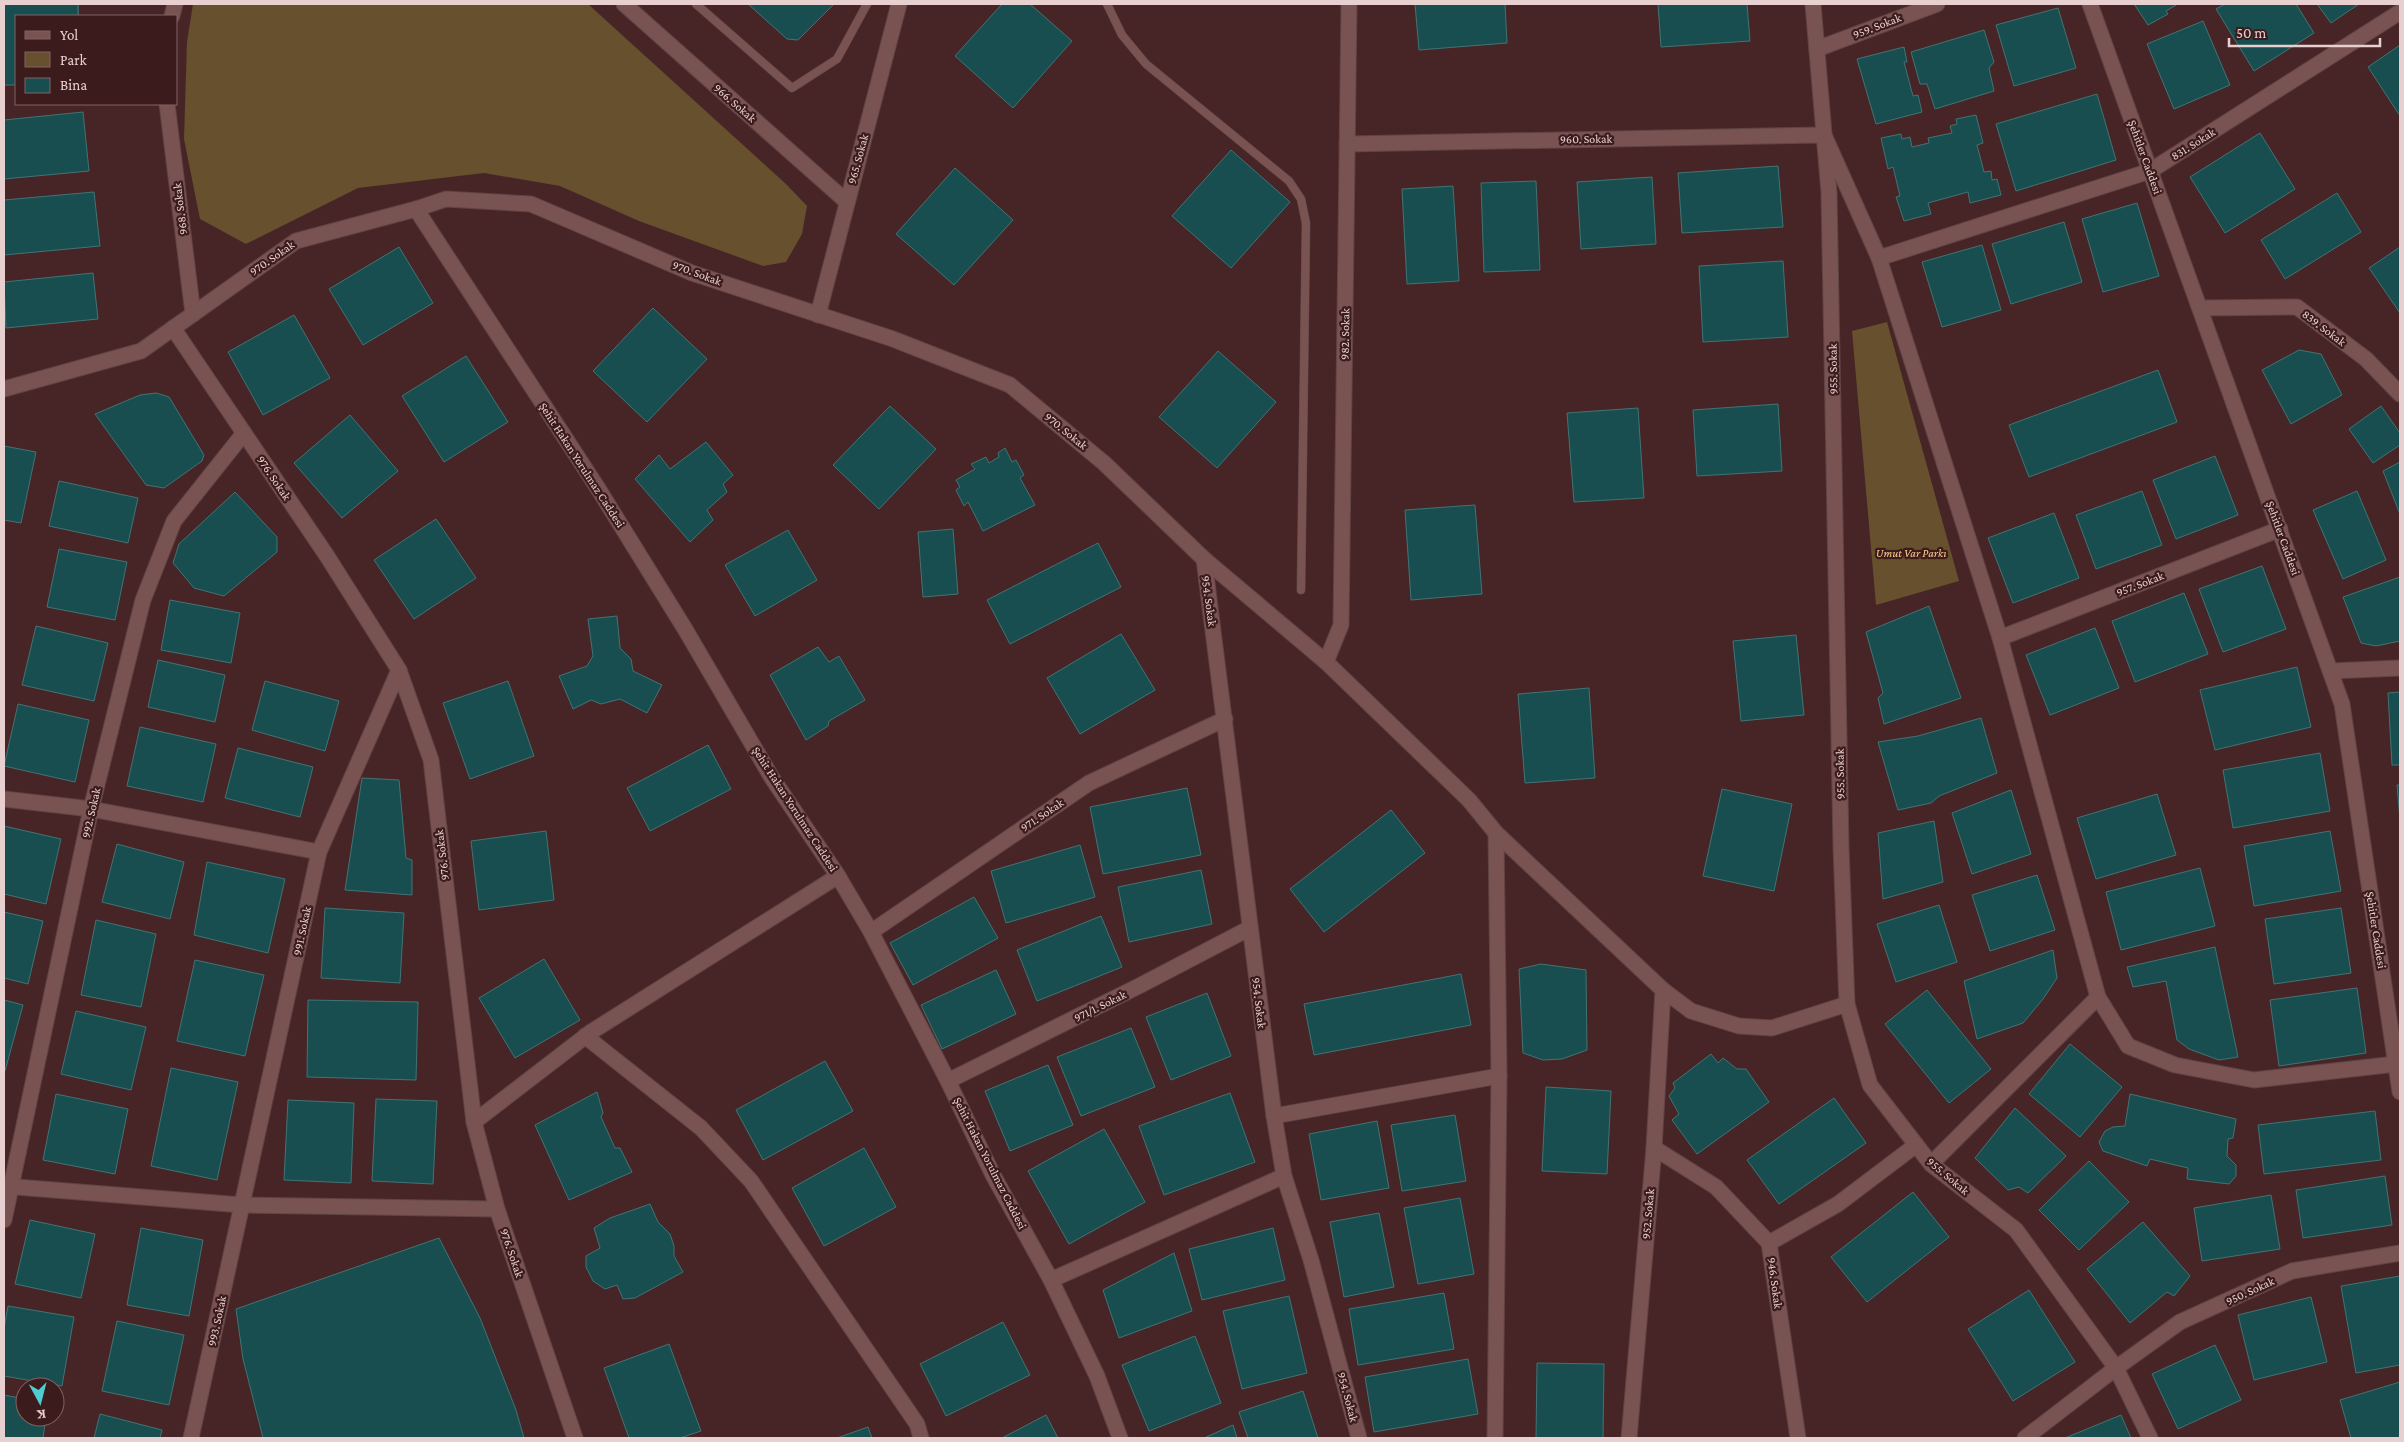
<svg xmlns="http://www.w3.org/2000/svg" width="2404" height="1442" font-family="'Crimson Pro',serif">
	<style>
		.green { fill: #66502d }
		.building { fill: #194e50; stroke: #427374 }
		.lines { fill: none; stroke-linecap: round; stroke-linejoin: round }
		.lane-casing { stroke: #604345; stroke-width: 9 }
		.street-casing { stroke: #604345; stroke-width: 17 }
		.secondary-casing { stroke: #604345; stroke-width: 17 }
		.lane { stroke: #795252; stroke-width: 8 }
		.street { stroke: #795252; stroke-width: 15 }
		.secondary { stroke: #795252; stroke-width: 15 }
		.labels { text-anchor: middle; stroke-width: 4.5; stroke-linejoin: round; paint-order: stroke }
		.street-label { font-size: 12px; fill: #e7d0cf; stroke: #3c1b1c }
		.park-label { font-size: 12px; font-style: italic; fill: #fad08c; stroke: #3c1b1c }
	</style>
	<rect width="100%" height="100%" fill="#472526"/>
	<g class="green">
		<polygon points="193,4 588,4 787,185 807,206 802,234 786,262 763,266 639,221 560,186 484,173 358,188 246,244 200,219 184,139 187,42"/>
		<polygon points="1887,322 1959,581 1876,605 1852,331"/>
	</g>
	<g class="building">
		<polygon points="4,4 78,4 78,16 16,16 16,49 4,49"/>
		<polygon points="4,4 78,4 78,16 16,16 16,85 4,85"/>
		<polygon points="748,4 834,4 798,40 787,39"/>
		<polygon points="1002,4 1030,4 1072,41 1013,108 955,56"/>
		<polygon points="1415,4 1505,4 1507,43 1419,50"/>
		<polygon points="1658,4 1747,4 1750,41 1661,47"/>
		<polygon points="2134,4 2175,4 2176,5 2166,11 2168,14 2148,25"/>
		<polygon points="2225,4 2296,4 2314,33 2254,71 2216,9"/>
		<polygon points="2317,4 2359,4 2331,23"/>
		<polygon points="2058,8 2076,68 2014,86 1996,25"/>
		<polygon points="2203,21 2230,85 2174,109 2147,44"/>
		<polygon points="1984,30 1994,62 1989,68 1994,91 1935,109 1927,84 1920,84 1911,52"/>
		<polygon points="2400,45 2400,116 2368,67"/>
		<polygon points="1904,47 1907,62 1904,62 1913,96 1918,95 1922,112 1876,124 1857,59"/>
		<polygon points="2097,94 2116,160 2016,191 1996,124"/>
		<polygon points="83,112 89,171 4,179 4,120"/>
		<polygon points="1976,115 1983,143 1977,145 1984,172 1991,171 1992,180 1997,179 2001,195 1970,203 1968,192 1928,203 1931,214 1904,221 1896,197 1900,196 1893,167 1888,169 1881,138 1901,134 1902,139 1910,137 1912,147 1929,143 1928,138 1952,133 1950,126 1957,124 1956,119"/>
		<polygon points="2260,133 2295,189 2225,233 2190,177"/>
		<polygon points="1231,150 1290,202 1231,268 1172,216"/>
		<polygon points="1778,166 1783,227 1682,233 1678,173"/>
		<polygon points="955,168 1013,220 954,285 896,234"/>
		<polygon points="1652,177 1656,244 1581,249 1577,182"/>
		<polygon points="1536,181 1540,270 1484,272 1481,183"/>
		<polygon points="1453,186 1459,281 1407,284 1402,189"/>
		<polygon points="94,192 100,246 4,255 4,200"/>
		<polygon points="2337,193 2361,232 2285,279 2261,240"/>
		<polygon points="2137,203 2159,276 2103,292 2082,219"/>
		<polygon points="2064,222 2082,282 2011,304 1992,244"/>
		<polygon points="1982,245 2001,310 1942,327 1922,262"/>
		<polygon points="399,247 433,303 363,345 329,289"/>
		<polygon points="2400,247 2400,313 2369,268"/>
		<polygon points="1783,261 1788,337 1703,342 1699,266"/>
		<polygon points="93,273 98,319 6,328 4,282"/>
		<polygon points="653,308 707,359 647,422 593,371"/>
		<polygon points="294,315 330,378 263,415 228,352"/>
		<polygon points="2299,350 2321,354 2342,395 2291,424 2262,370"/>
		<polygon points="1218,351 1276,402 1217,468 1159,417"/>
		<polygon points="466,356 508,422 444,462 402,396"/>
		<polygon points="2158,370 2177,422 2029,477 2009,425"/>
		<polygon points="156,393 169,397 204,455 202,461 164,488 146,485 95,414 140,395"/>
		<polygon points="1778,404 1782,471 1697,476 1693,410"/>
		<polygon points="890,406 936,449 879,509 833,465"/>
		<polygon points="2381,406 2400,433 2400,445 2373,463 2349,429"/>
		<polygon points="1638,408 1644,498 1574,502 1567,413"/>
		<polygon points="350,415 398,471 342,518 294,463"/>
		<polygon points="706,442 733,475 723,484 727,492 707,510 713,520 690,542 635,479 659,455 670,469"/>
		<polygon points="4,446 36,452 21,523 4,520"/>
		<polygon points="1005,448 1012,462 1016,460 1024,475 1020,478 1035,505 983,531 968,502 964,506 956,490 960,487 956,480 975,469 971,464 986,457 989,463 999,457 998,453"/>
		<polygon points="2215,456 2238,515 2176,539 2153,480"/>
		<polygon points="2400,462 2400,514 2383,471"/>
		<polygon points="59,481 138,498 128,543 49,526"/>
		<polygon points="2142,491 2162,545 2096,569 2076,515"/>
		<polygon points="2357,491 2386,560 2343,579 2313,510"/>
		<polygon points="235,492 277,537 277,552 224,596 194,588 173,563 179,544"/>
		<polygon points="1475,505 1482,594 1411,600 1405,510"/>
		<polygon points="2054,513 2079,578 2013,603 1988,538"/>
		<polygon points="436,519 476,578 414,619 374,560"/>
		<polygon points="953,529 958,594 923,597 918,532"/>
		<polygon points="788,530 817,580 755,616 725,565"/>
		<polygon points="1098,543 1121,587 1010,644 987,600"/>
		<polygon points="59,549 127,562 115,620 47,607"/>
		<polygon points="2262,566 2286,629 2223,652 2199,589"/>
		<polygon points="2400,577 2400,641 2376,646 2361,643 2343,597"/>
		<polygon points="2184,593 2208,654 2135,682 2112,621"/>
		<polygon points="170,600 240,613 231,663 161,650"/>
		<polygon points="1929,606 1961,698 1884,724 1878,698 1883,693 1866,632"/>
		<polygon points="617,616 620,648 631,659 633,671 662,685 647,713 620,699 601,704 591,700 573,709 559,676 587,666 593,656 588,619"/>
		<polygon points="36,626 108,643 94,701 22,685"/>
		<polygon points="2095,628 2119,688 2050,715 2026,655"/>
		<polygon points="1121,634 1155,690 1080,734 1047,678"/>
		<polygon points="1796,635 1804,715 1741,721 1733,641"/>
		<polygon points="818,647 829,662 839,656 865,700 829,721 828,726 806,740 770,675"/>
		<polygon points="158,660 225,675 215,722 148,707"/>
		<polygon points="2297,667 2311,727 2215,750 2200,690"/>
		<polygon points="265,681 339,701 325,751 252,730"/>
		<polygon points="508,681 534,756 470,779 443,703"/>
		<polygon points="1589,688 1595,778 1525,783 1518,694"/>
		<polygon points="2400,692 2400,765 2392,765 2388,693"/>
		<polygon points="18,704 89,720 75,782 4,766"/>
		<polygon points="1981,718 1997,773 1939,796 1931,803 1898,810 1878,742 1918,736"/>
		<polygon points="140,727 216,744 203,802 127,786"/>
		<polygon points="708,745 731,789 650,831 627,788"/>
		<polygon points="238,748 313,767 300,817 225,798"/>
		<polygon points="2320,753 2330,811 2233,828 2223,770"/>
		<polygon points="362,778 399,780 406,858 412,860 412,895 345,890"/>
		<polygon points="2397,785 2400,785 2400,820"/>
		<polygon points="1187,788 1201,855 1103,874 1090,807"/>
		<polygon points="1722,789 1792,804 1774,891 1703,876"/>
		<polygon points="2011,790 2031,854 1972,874 1952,813"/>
		<polygon points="2157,794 2176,855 2096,879 2077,818"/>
		<polygon points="1391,810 1425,853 1324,932 1290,889"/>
		<polygon points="1934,821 1943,882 1883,899 1878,833"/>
		<polygon points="4,826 61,839 46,904 4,894"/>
		<polygon points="546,831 554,900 479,910 471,841"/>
		<polygon points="2330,831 2341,891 2254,906 2244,846"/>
		<polygon points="117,844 184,862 170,919 102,902"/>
		<polygon points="1080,845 1095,897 1006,923 991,871"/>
		<polygon points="207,862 285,879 268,953 194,935"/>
		<polygon points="2200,868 2215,926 2121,950 2106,892"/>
		<polygon points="1201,870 1212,924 1129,942 1118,887"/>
		<polygon points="2037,875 2055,930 1990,951 1972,895"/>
		<polygon points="974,897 998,938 913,985 890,943"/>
		<polygon points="1939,905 1957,962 1896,982 1877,924"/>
		<polygon points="325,908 404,913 400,983 321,978"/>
		<polygon points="2341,908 2351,973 2274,984 2265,919"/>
		<polygon points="4,912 43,921 28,984 4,978"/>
		<polygon points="1101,916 1122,967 1037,1001 1017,950"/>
		<polygon points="96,920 156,934 141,1007 81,995"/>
		<polygon points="2215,947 2238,1057 2219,1060 2189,1049 2177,1040 2166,981 2133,987 2127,967"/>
		<polygon points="2053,950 2057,978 2043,999 2023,1023 1977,1039 1964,981"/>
		<polygon points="544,959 580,1020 515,1058 479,998"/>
		<polygon points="195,960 264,975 245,1056 177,1041"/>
		<polygon points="1541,964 1586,970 1587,1050 1562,1059 1543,1060 1523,1053 1519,969"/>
		<polygon points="996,970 1016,1014 942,1049 921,1005"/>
		<polygon points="1461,974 1471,1025 1314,1055 1304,1004"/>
		<polygon points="2357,988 2366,1053 2279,1066 2270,1000"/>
		<polygon points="1927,990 1991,1069 1949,1103 1885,1024"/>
		<polygon points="1207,993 1231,1056 1171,1080 1146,1017"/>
		<polygon points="4,1000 23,1005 5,1071 4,1070"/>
		<polygon points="308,1000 418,1002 416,1080 307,1077"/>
		<polygon points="76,1011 146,1027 131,1090 61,1074"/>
		<polygon points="1131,1028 1155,1087 1081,1116 1057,1057"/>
		<polygon points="2070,1044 2122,1087 2080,1137 2029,1094"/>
		<polygon points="1711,1054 1718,1063 1723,1058 1737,1069 1746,1069 1769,1102 1697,1154 1672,1120 1679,1114 1669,1096 1675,1088 1673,1083"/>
		<polygon points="825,1061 853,1111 763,1160 736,1110"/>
		<polygon points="1048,1065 1073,1125 1010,1151 985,1091"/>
		<polygon points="171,1068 238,1082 217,1180 151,1166"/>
		<polygon points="1546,1087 1611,1091 1607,1174 1542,1171"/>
		<polygon points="597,1092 603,1113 601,1117 615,1148 620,1148 632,1172 569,1200 535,1125"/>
		<polygon points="1230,1093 1255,1162 1164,1195 1139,1126"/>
		<polygon points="56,1094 128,1109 115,1174 43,1160"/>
		<polygon points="2130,1094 2236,1119 2233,1138 2228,1139 2227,1156 2236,1165 2236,1176 2229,1184 2187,1179 2188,1168 2150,1159 2147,1166 2103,1151 2099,1142 2105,1131 2113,1127 2125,1126"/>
		<polygon points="1834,1098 1866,1143 1779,1204 1747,1160"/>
		<polygon points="376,1099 437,1101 433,1184 372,1181"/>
		<polygon points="288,1100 354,1103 351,1183 284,1180"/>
		<polygon points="2015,1108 2066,1156 2028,1193 2019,1187 2008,1190 1975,1158"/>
		<polygon points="2375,1111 2381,1160 2264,1174 2258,1125"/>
		<polygon points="1455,1115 1466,1181 1402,1191 1391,1125"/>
		<polygon points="1377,1121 1389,1188 1321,1200 1309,1134"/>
		<polygon points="1104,1129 1145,1202 1069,1244 1028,1171"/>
		<polygon points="864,1148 896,1207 824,1246 792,1188"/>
		<polygon points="2089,1161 2129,1202 2079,1250 2039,1210"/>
		<polygon points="2385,1176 2392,1225 2303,1238 2296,1190"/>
		<polygon points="1913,1192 1949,1237 1867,1302 1831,1257"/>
		<polygon points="2271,1195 2280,1249 2202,1261 2194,1208"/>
		<polygon points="1460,1198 1474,1274 1418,1284 1404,1208"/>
		<polygon points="650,1204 658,1222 670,1234 674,1246 674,1256 683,1272 635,1298 623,1299 617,1285 605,1289 593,1281 586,1267 586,1256 600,1248 594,1228 610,1218"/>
		<polygon points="1379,1213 1394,1287 1344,1297 1330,1222"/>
		<polygon points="30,1220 95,1234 81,1298 15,1284"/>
		<polygon points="2143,1222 2190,1276 2174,1296 2167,1292 2130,1323 2087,1269"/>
		<polygon points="141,1228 203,1240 189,1316 127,1305"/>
		<polygon points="1273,1228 1285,1280 1202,1300 1189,1249"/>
		<polygon points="439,1238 480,1318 516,1410 524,1438 263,1438 243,1359 236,1309"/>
		<polygon points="1174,1253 1192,1311 1119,1338 1103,1290"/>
		<polygon points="2400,1276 2400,1365 2356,1373 2341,1286"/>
		<polygon points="2029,1290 2075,1362 2013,1401 1968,1329"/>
		<polygon points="1444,1293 1454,1349 1358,1365 1349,1309"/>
		<polygon points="1289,1296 1307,1373 1242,1389 1223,1311"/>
		<polygon points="2311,1297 2327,1362 2254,1380 2238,1315"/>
		<polygon points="8,1306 74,1317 62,1386 4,1376 4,1328"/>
		<polygon points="117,1321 184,1335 169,1405 102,1391"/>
		<polygon points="1003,1322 1030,1375 946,1416 920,1364"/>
		<polygon points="1195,1336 1221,1403 1149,1431 1122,1365"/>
		<polygon points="669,1344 701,1431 680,1438 629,1438 604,1368"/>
		<polygon points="2215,1345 2241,1400 2178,1429 2152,1374"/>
		<polygon points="1468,1359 1478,1414 1374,1432 1365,1377"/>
		<polygon points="1537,1363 1604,1364 1603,1438 1536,1438"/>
		<polygon points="2400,1382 2400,1438 2351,1438 2340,1400"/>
		<polygon points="1303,1391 1318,1438 1248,1438 1239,1412"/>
		<polygon points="4,1395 25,1399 25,1417 46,1417 43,1438 4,1438"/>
		<polygon points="100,1414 162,1430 160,1438 94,1438"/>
		<polygon points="1046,1415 1058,1438 1002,1438"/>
		<polygon points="2121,1415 2131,1438 2065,1438"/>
		<polygon points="1233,1425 1237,1438 1204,1438"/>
		<polygon points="868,1427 872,1438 837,1438"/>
	</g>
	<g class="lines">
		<defs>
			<g id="lane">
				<polyline points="696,4 792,88 837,59 867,4"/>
				<polyline points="1107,4 1122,35 1146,64 1289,181 1301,199 1306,223 1301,590"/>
			</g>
			<g id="street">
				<polyline points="624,4 847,202"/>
				<polyline points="1813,4 1829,193 1841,847 1847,1004 1870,1085 1931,1164 2016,1230 2116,1368 2150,1438"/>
				<polyline points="172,16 175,4"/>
				<polyline points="1817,49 1937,4"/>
				<polyline points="167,104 193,314"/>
				<polyline points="1347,144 1824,135 1879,258 2000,638 2098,997 2128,1046 2175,1065 2254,1080 2396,1064"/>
				<polyline points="416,209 446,199 531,204 692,273 893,339 1010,385 1104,463 1204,559 1326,662 1469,800 1496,833 1663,990 1691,1011 1739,1026 1772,1028 1847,1004"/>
				<polyline points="1879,258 2150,171 2400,12"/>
				<polyline points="2200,308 2297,307 2366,359 2400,394"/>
				<polyline points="818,315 899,4"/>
				<polyline points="173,328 327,556 399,670 431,760 474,1122 497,1209 575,1438"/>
				<polyline points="1204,559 1274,1116 1284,1176 1311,1260 1359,1438"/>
				<polyline points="2000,638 2280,529"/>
				<polyline points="1326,662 1341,625 1349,4"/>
				<polyline points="2331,671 2400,668"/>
				<polyline points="4,799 91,809 319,852"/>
				<polyline points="871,932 1089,783 1225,719"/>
				<polyline points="585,1036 701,1128 751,1181 917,1424 921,1438"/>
				<polyline points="948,1081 1139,986 1250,928"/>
				<polyline points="1274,1116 1499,1076"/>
				<polyline points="474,1122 591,1032 838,876"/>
				<polyline points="1654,1148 1716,1187 1769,1243"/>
				<polyline points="1931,1164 2098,997"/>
				<polyline points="4,1186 242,1205 497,1209"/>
				<polyline points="4,1220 91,809 143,600 174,521 244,433"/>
				<polyline points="1051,1280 1284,1176"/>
				<polyline points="191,1438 319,852 399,670"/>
				<polyline points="1495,1438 1499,1076 1496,833"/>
				<polyline points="1629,1438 1654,1148 1663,990"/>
				<polyline points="1798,1438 1769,1243 1838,1204 1916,1145"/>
				<polyline points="2025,1438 2116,1368 2180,1322 2292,1271 2400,1253"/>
			</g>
			<g id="secondary">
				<polyline points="2090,4 2342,704 2400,1092"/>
				<polyline points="4,389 141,351 296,241 416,209 599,490 685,629 772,778 838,876 871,932 948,1081 993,1175 1051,1280 1097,1376 1120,1438"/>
			</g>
		</defs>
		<use href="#lane" class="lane-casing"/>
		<use href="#street" class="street-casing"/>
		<use href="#secondary" class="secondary-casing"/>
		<use href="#lane" class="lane"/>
		<use href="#street" class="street"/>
		<use href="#secondary" class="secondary"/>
	</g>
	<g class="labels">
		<g class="street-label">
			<text transform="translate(1877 26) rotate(-21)" y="4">959. Sokak</text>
			<text transform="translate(735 103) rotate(41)" y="4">966. Sokak</text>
			<text transform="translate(1586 139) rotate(-1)" y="4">960. Sokak</text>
			<text transform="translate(2193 144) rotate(-32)" y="4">831. Sokak</text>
			<text transform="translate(2145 157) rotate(70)" y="4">Şehitler Caddesi</text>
			<text transform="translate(858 159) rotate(-75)" y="4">965. Sokak</text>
			<text transform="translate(180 209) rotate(-97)" y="4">968. Sokak</text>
			<text transform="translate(272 258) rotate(-35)" y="4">970. Sokak</text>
			<text transform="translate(697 273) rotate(20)" y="4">970. Sokak</text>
			<text transform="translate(2324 328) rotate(37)" y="4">839. Sokak</text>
			<text transform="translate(1345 334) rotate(-89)" y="4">982. Sokak</text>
			<text transform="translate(1833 369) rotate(-91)" y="4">955. Sokak</text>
			<text transform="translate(1066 431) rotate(39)" y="4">970. Sokak</text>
			<text transform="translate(582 465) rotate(57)" y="4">Şehit Hakan Yorulmaz Caddesi</text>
			<text transform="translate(274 478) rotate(56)" y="4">976. Sokak</text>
			<text transform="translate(2283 538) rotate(70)" y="4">Şehitler Caddesi</text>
			<text transform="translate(2140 584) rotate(-21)" y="4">957. Sokak</text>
			<text transform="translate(1209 601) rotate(82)" y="4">954. Sokak</text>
			<text transform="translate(1840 774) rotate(-91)" y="4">955. Sokak</text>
			<text transform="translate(795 809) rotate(57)" y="4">Şehit Hakan Yorulmaz Caddesi</text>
			<text transform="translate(91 813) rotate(-77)" y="4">992. Sokak</text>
			<text transform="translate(1042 815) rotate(-34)" y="4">971. Sokak</text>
			<text transform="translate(442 855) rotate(-97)" y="4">976. Sokak</text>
			<text transform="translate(2376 930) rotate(81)" y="4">Şehitler Caddesi</text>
			<text transform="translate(302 931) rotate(-78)" y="4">991. Sokak</text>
			<text transform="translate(1259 1003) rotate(83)" y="4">954. Sokak</text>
			<text transform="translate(1100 1006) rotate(-26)" y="4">971/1. Sokak</text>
			<text transform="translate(990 1163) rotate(63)" y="4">Şehit Hakan Yorulmaz Caddesi</text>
			<text transform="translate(1948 1176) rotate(40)" y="4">955. Sokak</text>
			<text transform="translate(1648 1214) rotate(-85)" y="4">952. Sokak</text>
			<text transform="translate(512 1253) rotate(71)" y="4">976. Sokak</text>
			<text transform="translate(1775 1283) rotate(82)" y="4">946. Sokak</text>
			<text transform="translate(2250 1291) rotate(-25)" y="4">950. Sokak</text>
			<text transform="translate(217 1321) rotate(-78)" y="4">993. Sokak</text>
			<text transform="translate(1348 1397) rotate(75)" y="4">954. Sokak</text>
		</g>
		<g class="park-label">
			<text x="1911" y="557">Umut Var Parkı</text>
		</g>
	</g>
	<rect width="2404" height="1442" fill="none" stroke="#e7d0cf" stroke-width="10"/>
	<rect x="15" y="15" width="162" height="90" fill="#3c1b1c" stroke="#806364"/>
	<rect x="25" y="31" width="25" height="8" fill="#795252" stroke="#806364"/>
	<text x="60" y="40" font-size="15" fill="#e7d0cf">Yol</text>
	<rect x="25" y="52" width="25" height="15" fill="#66502d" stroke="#806364"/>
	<text x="60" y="65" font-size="15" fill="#e7d0cf">Park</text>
	<rect x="25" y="78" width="25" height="15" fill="#194e50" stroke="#806364"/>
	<text x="60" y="90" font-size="15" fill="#e7d0cf">Bina</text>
	<g transform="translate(40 1402) rotate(173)"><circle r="24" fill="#3c1b1c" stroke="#806364"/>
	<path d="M0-4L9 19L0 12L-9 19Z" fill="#51ccd1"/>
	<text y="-8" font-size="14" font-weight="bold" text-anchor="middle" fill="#e7d0cf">K</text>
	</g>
	<path d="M2229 38v8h151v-8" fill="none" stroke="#e7d0cf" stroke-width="2.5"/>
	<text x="2236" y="38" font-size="15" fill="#e7d0cf" stroke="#3c1b1c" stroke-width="4" paint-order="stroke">50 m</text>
</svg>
